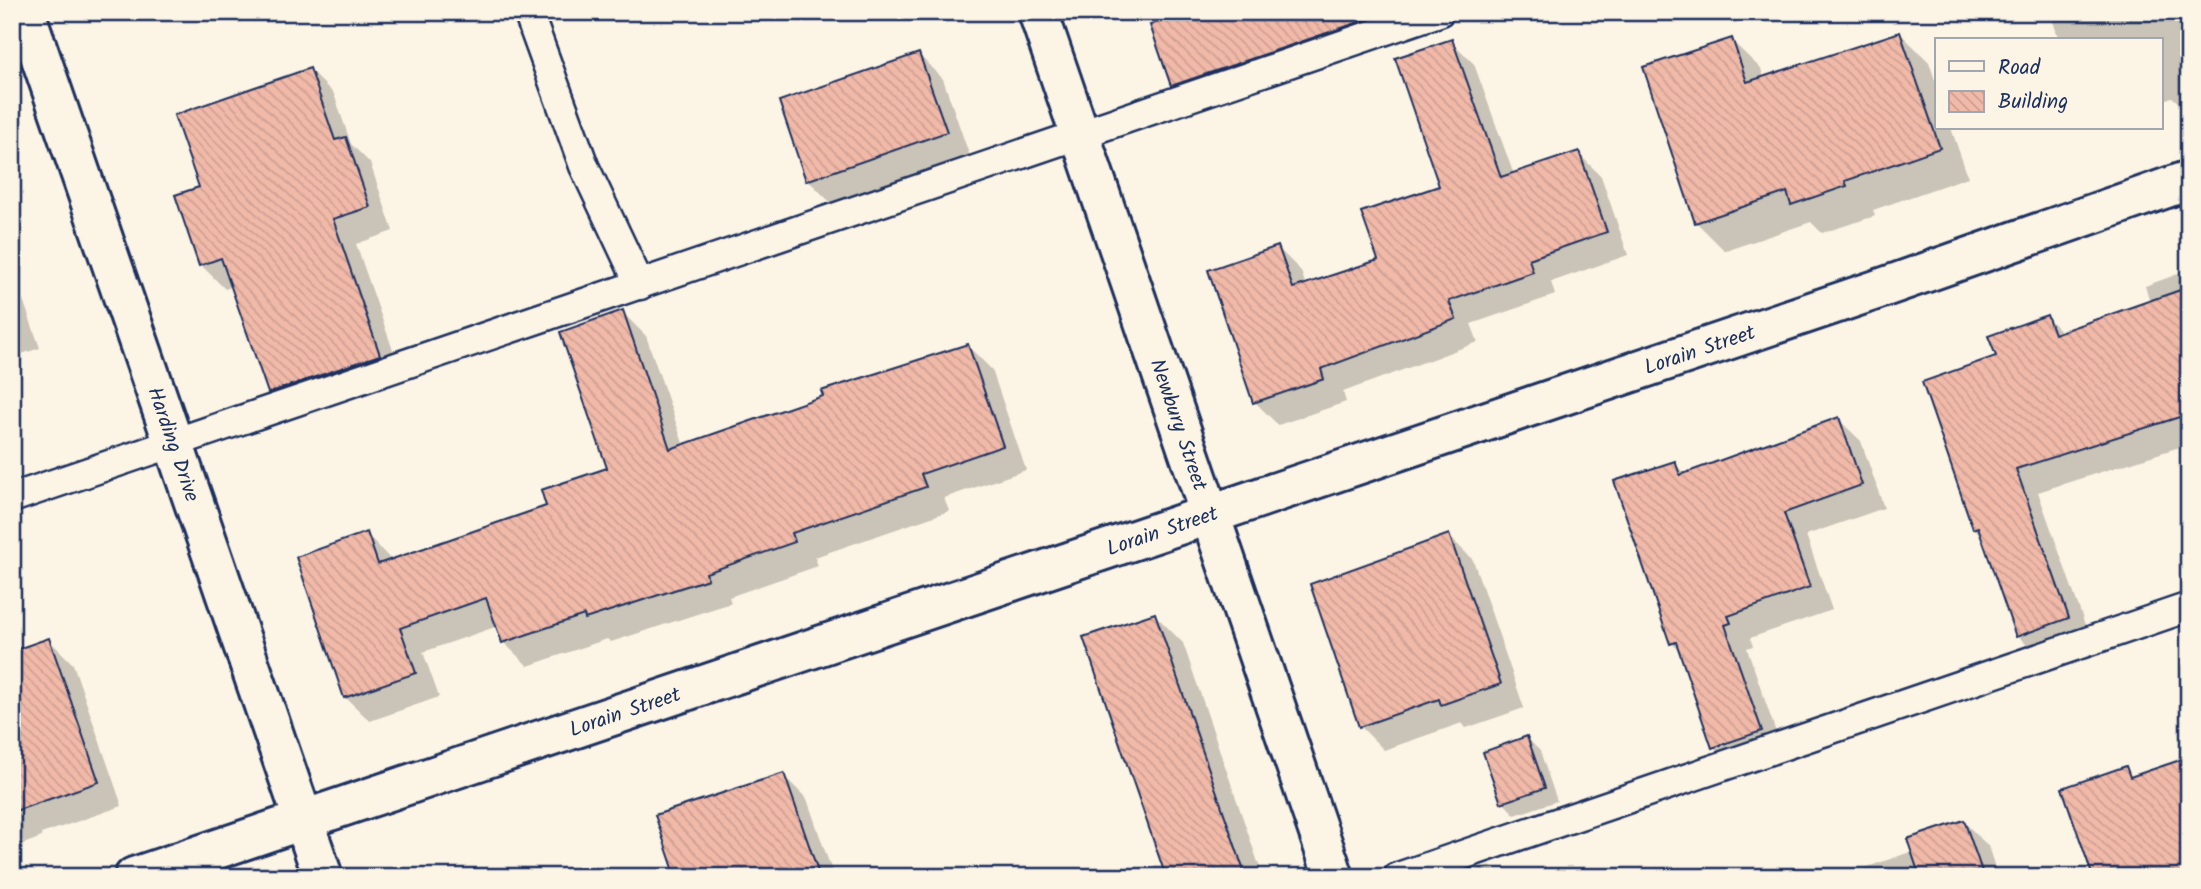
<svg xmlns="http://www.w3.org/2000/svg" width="2201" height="889" font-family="Kalam,sans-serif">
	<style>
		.shadow { fill: #0003 }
		.building { fill: url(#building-back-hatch); stroke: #1b2f5e; stroke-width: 2 }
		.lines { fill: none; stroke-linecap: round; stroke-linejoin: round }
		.lane-casing { stroke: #1b2f5e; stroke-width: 33 }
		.street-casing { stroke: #1b2f5e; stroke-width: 44 }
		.lane { stroke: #fcf5e5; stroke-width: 28 }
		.street { stroke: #fcf5e5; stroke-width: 38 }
		.labels { text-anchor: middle; stroke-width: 6; stroke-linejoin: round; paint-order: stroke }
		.street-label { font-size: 21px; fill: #1b2f5e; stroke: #fcf5e5 }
	</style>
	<defs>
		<pattern id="building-back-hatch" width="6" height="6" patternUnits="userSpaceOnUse" patternTransform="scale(1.75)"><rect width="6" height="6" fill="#f1b9a8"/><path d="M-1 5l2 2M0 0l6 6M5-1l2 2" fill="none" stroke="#ce9f93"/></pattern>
	</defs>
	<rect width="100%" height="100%" fill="#fcf5e5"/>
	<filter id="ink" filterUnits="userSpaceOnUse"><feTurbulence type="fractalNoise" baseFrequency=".0143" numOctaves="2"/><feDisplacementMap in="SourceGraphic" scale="14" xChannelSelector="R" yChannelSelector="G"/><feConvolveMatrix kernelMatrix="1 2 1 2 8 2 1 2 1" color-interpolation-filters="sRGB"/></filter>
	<g filter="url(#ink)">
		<g class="shadow">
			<polygon points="1148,12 1332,12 1347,58 1197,109 1172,85"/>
			<polygon points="2050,12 2189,12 2189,107 2184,108 2172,97 2161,101 2161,40 2059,40"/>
			<polygon points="1900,33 1929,62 1937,86 1937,128 1951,128 1968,177 1873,210 1875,216 1822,233 1811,222 1725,251 1696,222 1731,40 1761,69 1764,78"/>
			<polygon points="1451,41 1474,64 1514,175 1578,153 1601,176 1628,255 1551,282 1555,295 1471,324 1478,342 1343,392 1346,402 1278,425 1255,402 1278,248 1301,271 1306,286 1380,261 1441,187"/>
			<polygon points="919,55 943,79 970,157 832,204 808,180"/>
			<polygon points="310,70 334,94 351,144 370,163 393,231 356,244 403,379 294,416 269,392 233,286 225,289 201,265 201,188"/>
			<polygon points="2189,270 2189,444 2038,492 2091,642 2041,659 2018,636 1984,538 1974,528 1998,357 2047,317 2062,333 2150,303 2145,286"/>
			<polygon points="12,283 20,291 40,348 12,357"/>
			<polygon points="622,312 646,336 684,446 968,346 992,370 1026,470 944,498 949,511 815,557 818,566 729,597 731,603 611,642 607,639 528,666 503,642 498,626 423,652 439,697 370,721 345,697 367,534 392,561 548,507 609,469"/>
			<polygon points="1838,419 1861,441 1884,508 1806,535 1832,610 1750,638 1753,646 1747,648 1783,753 1736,769 1714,747 1681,653 1672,643 1674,463 1686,475"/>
			<polygon points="1449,536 1473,560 1524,708 1466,728 1462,723 1384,750 1360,726"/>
			<polygon points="1155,615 1183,643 1263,877 1168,877"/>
			<polygon points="49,640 73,664 122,806 41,834 42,837 12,848 12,653"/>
			<polygon points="1527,738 1540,751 1557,801 1515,815 1503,802"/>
			<polygon points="783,775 807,799 834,877 678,877"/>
			<polygon points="1964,822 1988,846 1998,877 1839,877 1913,851"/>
			<polygon points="1490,865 1502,877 1457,877"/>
			<polygon points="478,869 486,877 454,877"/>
		</g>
		<g class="building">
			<polygon points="1188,12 1373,12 1374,17 1171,86 1150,25"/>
			<polygon points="1900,32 1940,148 1845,181 1847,186 1791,205 1787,192 1695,223 1643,67 1732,38 1747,82"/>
			<polygon points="1452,39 1501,177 1579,151 1607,232 1529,259 1533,272 1449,301 1456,319 1321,369 1324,379 1253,403 1208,270 1278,246 1293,288 1378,260 1361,212 1439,186 1395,58"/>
			<polygon points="919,53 947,132 806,181 779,101"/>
			<polygon points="310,68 335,140 346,137 370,207 333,219 380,355 268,393 221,258 199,266 175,195 199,187 174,115"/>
			<polygon points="2189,287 2189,414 2016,469 2069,618 2016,637 1978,527 1973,529 1922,382 1996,356 1988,336 2047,315 2054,334"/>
			<polygon points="623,310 670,449 823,396 821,391 968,344 1003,446 921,474 926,487 792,533 795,542 706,573 708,579 585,619 584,615 502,643 486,598 400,628 416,673 344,698 296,557 367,532 378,564 546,506 541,490 607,468 560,332"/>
			<polygon points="1839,417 1862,485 1784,513 1810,587 1728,616 1731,623 1725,625 1762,731 1712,748 1676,642 1670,644 1614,481 1675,461 1680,475"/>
			<polygon points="1449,534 1501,684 1441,705 1439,699 1359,727 1310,584"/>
			<polygon points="1155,613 1246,877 1166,877 1083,637"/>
			<polygon points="49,638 99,782 12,812 12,651"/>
			<polygon points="1527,736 1545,788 1501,803 1483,752"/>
			<polygon points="2189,757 2189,877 2093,877 2062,788 2126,766 2130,777"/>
			<polygon points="784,773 820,877 676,877 655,815"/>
			<polygon points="1964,820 1984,877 1920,877 1907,839"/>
		</g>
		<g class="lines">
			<defs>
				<g id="lane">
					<polyline points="528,12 584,166 640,285"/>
					<polyline points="12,498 1439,12"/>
					<polyline points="1398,877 2189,607"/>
				</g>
				<g id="street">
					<path id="s1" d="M25,12L323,877"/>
					<path id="s2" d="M1038,12L1334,877"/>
					<path id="s3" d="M134,877L1876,290L2189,180"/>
				</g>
			</defs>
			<use href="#lane" class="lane-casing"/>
			<use href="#street" class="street-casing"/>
			<use href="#lane" class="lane"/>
			<use href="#street" class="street"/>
		</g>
	</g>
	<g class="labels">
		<g class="street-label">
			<text dy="7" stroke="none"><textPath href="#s3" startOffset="1652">Lorain Street</textPath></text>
			<text dy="7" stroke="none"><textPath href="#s2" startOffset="436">Newbury Street</textPath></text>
			<text dy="7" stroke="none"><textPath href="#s1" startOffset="457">Harding Drive</textPath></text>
			<text dy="7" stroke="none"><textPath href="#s3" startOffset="1085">Lorain Street</textPath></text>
			<text dy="7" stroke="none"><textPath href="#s3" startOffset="518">Lorain Street</textPath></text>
		</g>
	</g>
	<rect width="2201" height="889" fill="none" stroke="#fcf5e5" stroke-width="42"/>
	<rect x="21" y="21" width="2159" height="847" fill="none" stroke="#1b2f5e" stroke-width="2.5" filter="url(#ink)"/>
	<rect x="1935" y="38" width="228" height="91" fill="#fcf5e5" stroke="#a2a6af" stroke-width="2"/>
	<rect x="1949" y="61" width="35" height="10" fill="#fcf5e5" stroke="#a2a6af" stroke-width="2"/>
	<text x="1998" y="74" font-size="21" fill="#1b2f5e">Road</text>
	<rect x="1949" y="91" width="35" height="21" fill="url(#building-back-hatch)" stroke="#a2a6af" stroke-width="2"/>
	<text x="1998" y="108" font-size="21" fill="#1b2f5e">Building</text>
</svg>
